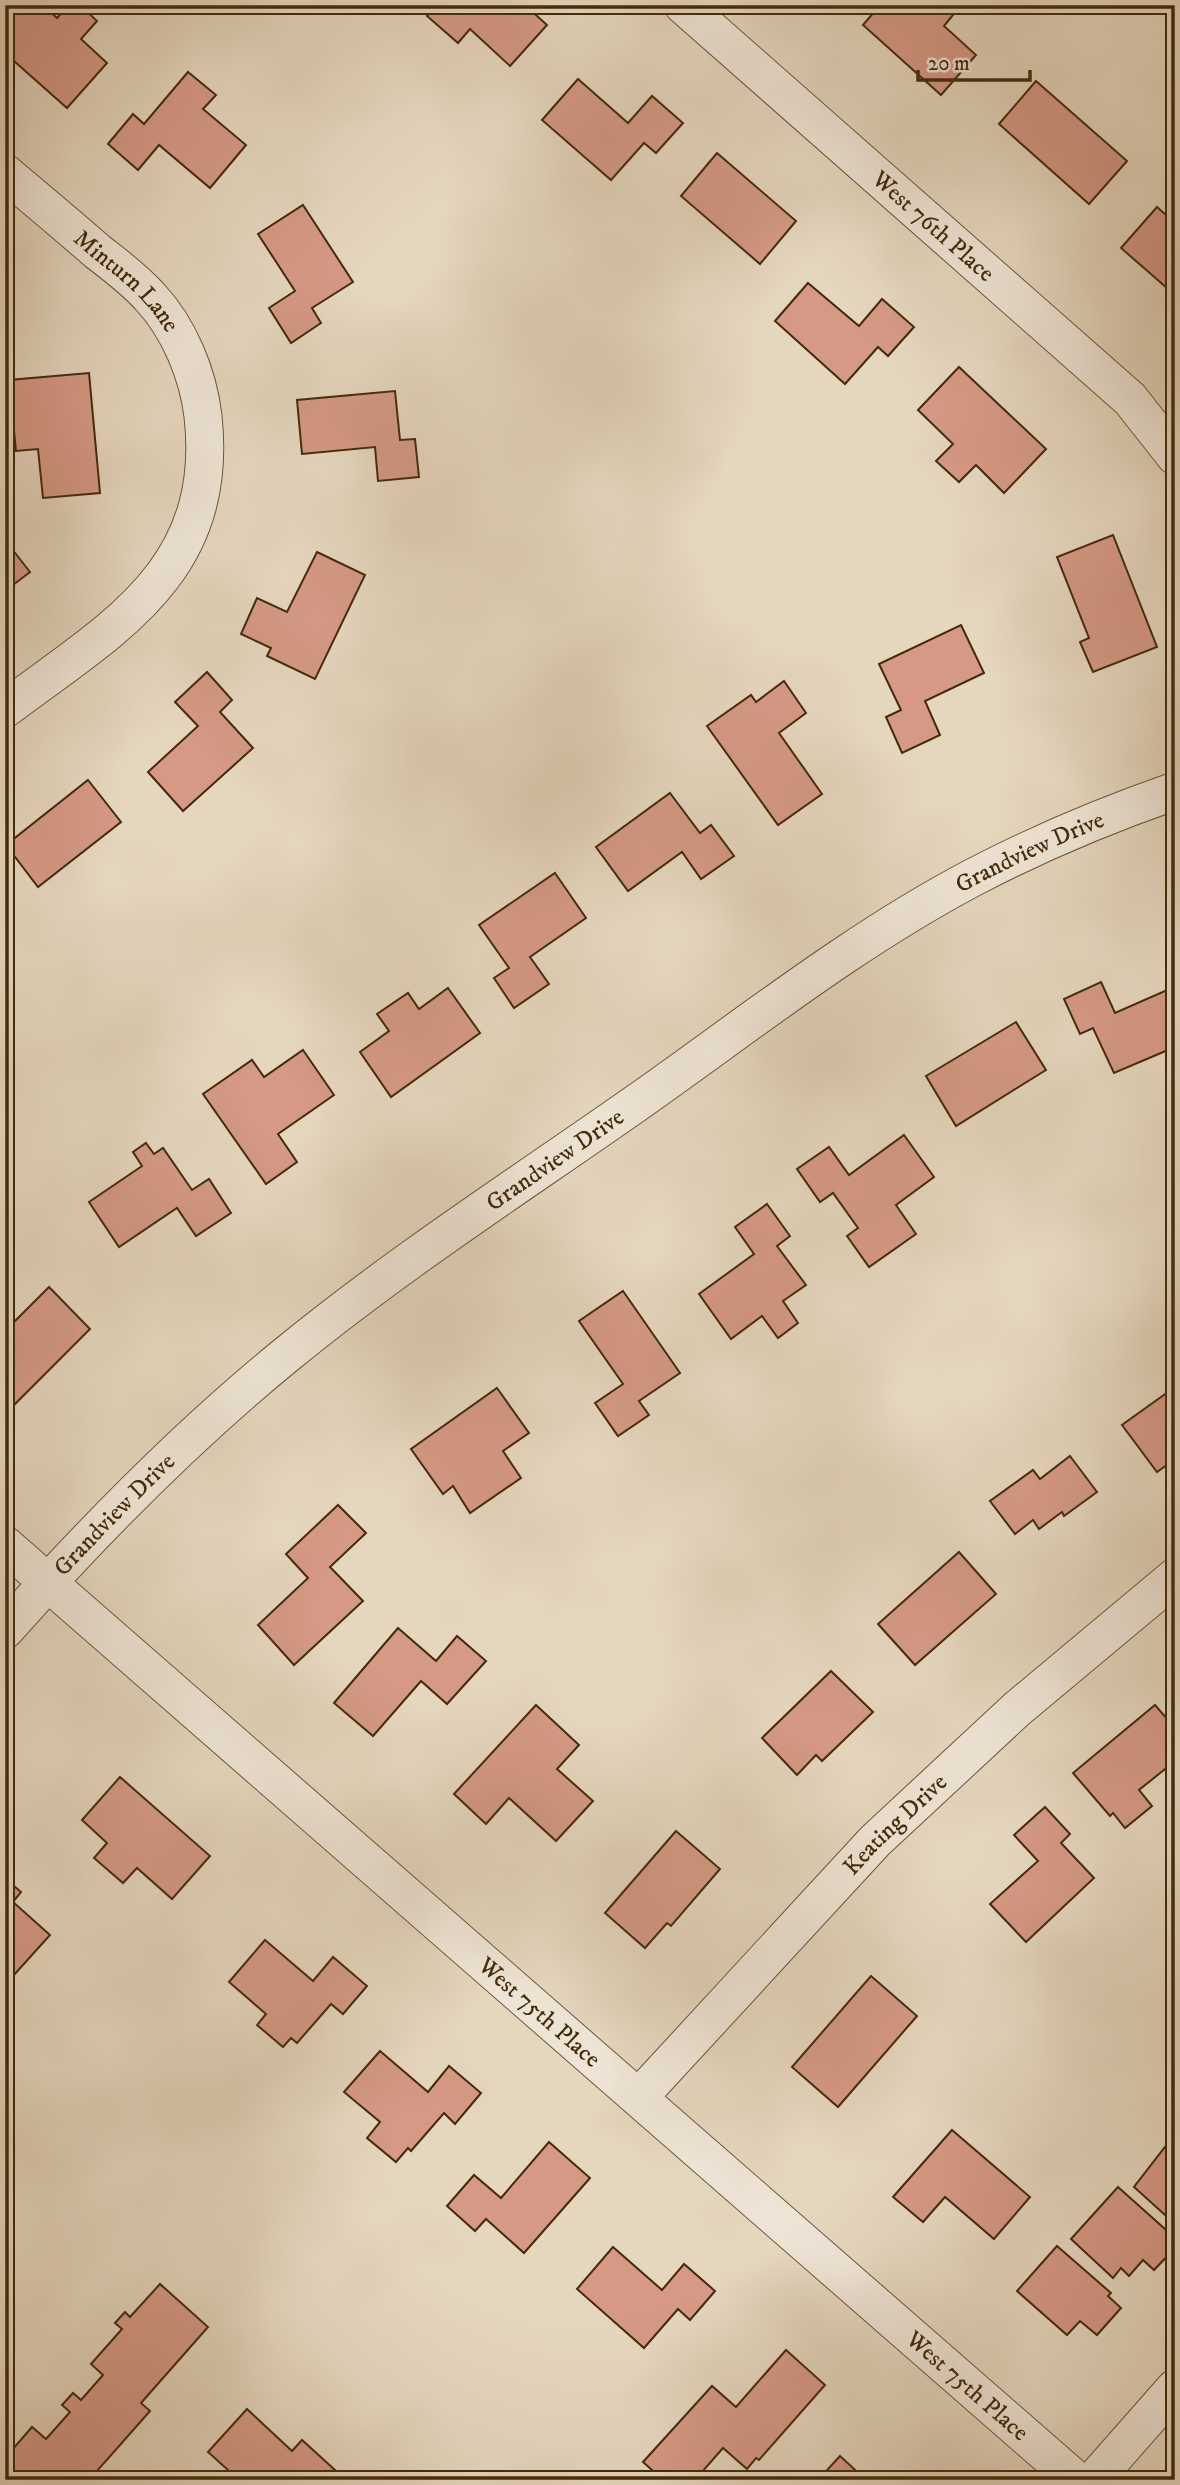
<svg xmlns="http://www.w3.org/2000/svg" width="1180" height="2485" font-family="'IM FELL DW Pica',serif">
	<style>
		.building { fill: #d59985; stroke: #432b0a; stroke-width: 2 }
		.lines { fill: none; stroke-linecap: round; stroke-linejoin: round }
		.minor-casing { stroke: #6c5637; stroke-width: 39 }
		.minor { stroke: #eee4d5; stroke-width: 37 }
		.labels { text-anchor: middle; stroke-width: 5; stroke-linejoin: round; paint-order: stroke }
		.street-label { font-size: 24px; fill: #432b0a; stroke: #eee4d5 }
	</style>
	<rect width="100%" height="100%" fill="#e5d6be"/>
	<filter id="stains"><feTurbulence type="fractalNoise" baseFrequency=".00286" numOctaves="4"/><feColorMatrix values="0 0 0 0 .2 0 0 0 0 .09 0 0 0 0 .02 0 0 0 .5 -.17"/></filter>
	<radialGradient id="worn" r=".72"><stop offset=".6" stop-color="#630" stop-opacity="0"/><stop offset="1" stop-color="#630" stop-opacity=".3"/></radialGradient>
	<g class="building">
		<polygon points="5,5 43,5 57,18 69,5 80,5 97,21 81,39 107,63 67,108 5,53"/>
		<polygon points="436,5 525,5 547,25 510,66 470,29 458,43 427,16"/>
		<polygon points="880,5 919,8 952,5 957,10 944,26 976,55 941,95 863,25"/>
		<polygon points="188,72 216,95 203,109 246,145 210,188 159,145 138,170 108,144 133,114 144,124"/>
		<polygon points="578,79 628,123 652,96 683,123 656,153 644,143 611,180 542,120"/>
		<polygon points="1036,81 1127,161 1089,204 999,124"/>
		<polygon points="717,153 796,221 760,264 681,196"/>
		<polygon points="303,205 353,282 312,308 321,323 291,343 269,308 295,291 258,234"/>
		<polygon points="1157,207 1175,223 1175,295 1121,248"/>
		<polygon points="808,283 859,326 882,299 914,327 888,356 878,347 845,384 775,321"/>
		<polygon points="959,367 1046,449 1004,493 976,465 959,482 936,461 953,444 918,410"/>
		<polygon points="89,373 100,493 43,498 38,449 16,451 9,380"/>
		<polygon points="395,391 400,440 415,439 419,477 378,481 375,447 302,454 297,400"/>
		<polygon points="1113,535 1157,647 1093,672 1080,642 1089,638 1057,557"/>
		<polygon points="5,540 30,572 5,591"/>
		<polygon points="317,552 365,575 315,679 267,656 271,648 241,634 257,598 287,612"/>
		<polygon points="961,625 984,673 925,701 940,735 902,753 886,717 901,710 879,664"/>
		<polygon points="207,672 232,700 220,712 253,748 183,811 148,772 198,726 175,702"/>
		<polygon points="784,681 806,713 779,733 822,794 778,825 707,726 751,695 756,702"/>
		<polygon points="88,780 121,822 38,887 6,845"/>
		<polygon points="670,793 700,833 711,825 734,856 701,879 682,852 628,891 596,847"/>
		<polygon points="555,873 586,918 530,957 549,984 514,1008 494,978 509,968 479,925"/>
		<polygon points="1101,982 1115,1013 1174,987 1175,1047 1114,1073 1093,1028 1080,1034 1064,999"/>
		<polygon points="448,988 480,1033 391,1097 360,1052 389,1031 377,1014 408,993 419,1009"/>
		<polygon points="1016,1022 1046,1070 956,1126 926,1076"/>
		<polygon points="303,1050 334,1095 278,1134 297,1162 266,1184 203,1094 252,1060 264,1077"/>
		<polygon points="904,1135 934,1177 896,1205 916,1234 869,1267 847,1236 858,1228 833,1193 820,1202 797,1169 829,1147 849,1175"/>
		<polygon points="146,1143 154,1154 163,1148 192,1190 209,1179 231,1213 196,1236 177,1208 119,1247 89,1202 142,1166 133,1152"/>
		<polygon points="767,1204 790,1236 777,1246 806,1285 783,1301 798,1323 778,1338 762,1316 731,1339 699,1294 754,1254 735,1227"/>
		<polygon points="49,1287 90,1329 6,1413 5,1331"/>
		<polygon points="623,1291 680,1373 639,1401 649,1415 618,1436 595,1403 623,1384 579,1321"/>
		<polygon points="1175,1387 1175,1459 1157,1472 1122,1425"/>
		<polygon points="497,1388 529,1433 503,1451 521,1478 470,1513 453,1486 443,1494 411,1449"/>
		<polygon points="1070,1456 1097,1492 1064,1516 1062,1512 1039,1529 1033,1520 1015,1534 990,1501 1033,1470 1040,1479"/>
		<polygon points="338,1505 366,1533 330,1567 363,1601 294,1665 258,1625 308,1578 286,1554"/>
		<polygon points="959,1552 996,1594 915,1665 878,1624"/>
		<polygon points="398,1628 436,1661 457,1636 486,1661 447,1704 421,1681 373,1736 334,1703"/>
		<polygon points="831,1671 873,1712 822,1761 816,1755 797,1775 762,1738"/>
		<polygon points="536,1705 579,1745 557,1769 593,1801 556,1841 509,1798 486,1824 454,1794"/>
		<polygon points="1155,1705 1175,1728 1175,1761 1139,1790 1152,1806 1125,1828 1113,1813 1110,1816 1073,1773"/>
		<polygon points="120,1777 210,1856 172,1899 137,1868 123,1883 94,1858 107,1843 82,1820"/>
		<polygon points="1045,1807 1070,1834 1061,1843 1094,1878 1026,1942 990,1904 1038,1861 1014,1835"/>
		<polygon points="676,1831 720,1869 671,1926 667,1923 645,1948 605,1913"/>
		<polygon points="5,1878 21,1892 13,1902 50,1935 5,1985"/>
		<polygon points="265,1940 313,1981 333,1957 367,1986 343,2014 331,2004 297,2043 291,2038 283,2047 257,2025 266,2014 229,1982"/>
		<polygon points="871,1976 917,2016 838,2107 792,2067"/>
		<polygon points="380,2051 428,2092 449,2066 481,2093 455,2124 444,2113 411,2151 408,2148 396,2162 367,2138 380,2122 344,2092"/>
		<polygon points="952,2130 1030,2197 994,2239 945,2197 923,2222 893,2197"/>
		<polygon points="1175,2134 1175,2224 1134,2187"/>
		<polygon points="549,2142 590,2178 524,2253 486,2219 475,2231 447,2206 474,2175 501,2198"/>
		<polygon points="1118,2187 1175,2238 1175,2248 1154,2270 1143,2260 1129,2276 1121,2268 1113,2278 1071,2239"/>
		<polygon points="1057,2246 1111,2293 1108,2296 1121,2308 1097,2335 1080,2321 1067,2335 1017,2291"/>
		<polygon points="613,2247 662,2290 684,2264 715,2291 690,2320 678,2309 644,2348 577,2289"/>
		<polygon points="160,2284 208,2327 141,2403 150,2411 90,2479 80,2472 73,2480 5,2480 5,2458 32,2427 46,2439 70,2412 62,2405 73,2393 81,2400 103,2375 91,2364 122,2329 115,2323 125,2312 130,2317"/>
		<polygon points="786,2350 825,2385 759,2460 756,2458 747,2469 723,2448 695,2480 663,2480 643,2462 712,2386 736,2407"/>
		<polygon points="247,2409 292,2451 302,2440 346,2480 239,2480 208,2452"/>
		<polygon points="840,2456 866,2480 818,2480"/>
	</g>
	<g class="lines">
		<defs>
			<g id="minor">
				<path id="s1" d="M683,5L1130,399L1175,456"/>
				<path id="s2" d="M5,173C36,199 67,225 98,252C116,266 135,280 150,297C179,328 198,374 203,416C220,572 113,628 5,709"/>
				<path id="s3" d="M5,1545L1076,2480"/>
				<path id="s4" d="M5,1630C93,1531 184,1438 286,1355C397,1264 518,1186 635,1104C746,1026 854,940 974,877C1039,843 1106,815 1175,791"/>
				<path id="s5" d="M639,2097L875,1841L1017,1709L1175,1577"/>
				<polyline points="1094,2480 1175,2388"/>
			</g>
		</defs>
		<use href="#minor" class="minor-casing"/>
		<use href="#minor" class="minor"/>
	</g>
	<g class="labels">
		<g class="street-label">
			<text dy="8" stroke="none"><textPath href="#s1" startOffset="334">West 76th Place</textPath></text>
			<text dy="8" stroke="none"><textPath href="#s2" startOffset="163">Minturn Lane</textPath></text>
			<text dy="8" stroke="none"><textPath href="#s4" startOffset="1293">Grandview Drive</textPath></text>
			<text dy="8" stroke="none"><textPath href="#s4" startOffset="726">Grandview Drive</textPath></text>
			<text dy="8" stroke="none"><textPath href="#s4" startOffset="159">Grandview Drive</textPath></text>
			<text dy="8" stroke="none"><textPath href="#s5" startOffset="374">Keating Drive</textPath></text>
			<text dy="8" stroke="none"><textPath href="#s3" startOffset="710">West 75th Place</textPath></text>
			<text dy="8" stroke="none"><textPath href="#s3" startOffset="1278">West 75th Place</textPath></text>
		</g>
	</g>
	<rect width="1180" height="2485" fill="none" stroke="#e5d6be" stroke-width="28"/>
	<rect x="7" y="7" width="1166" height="2471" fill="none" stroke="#432b0a" stroke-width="3.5"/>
	<rect x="14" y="14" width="1152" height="2457" fill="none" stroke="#432b0a" stroke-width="2"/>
	<path d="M918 70v10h112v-10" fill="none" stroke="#432b0a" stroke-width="3.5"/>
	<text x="928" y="70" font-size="21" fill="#432b0a" stroke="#eee4d5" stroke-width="5" paint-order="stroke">20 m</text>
	<rect width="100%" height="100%" filter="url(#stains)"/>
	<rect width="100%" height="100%" fill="url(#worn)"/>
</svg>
